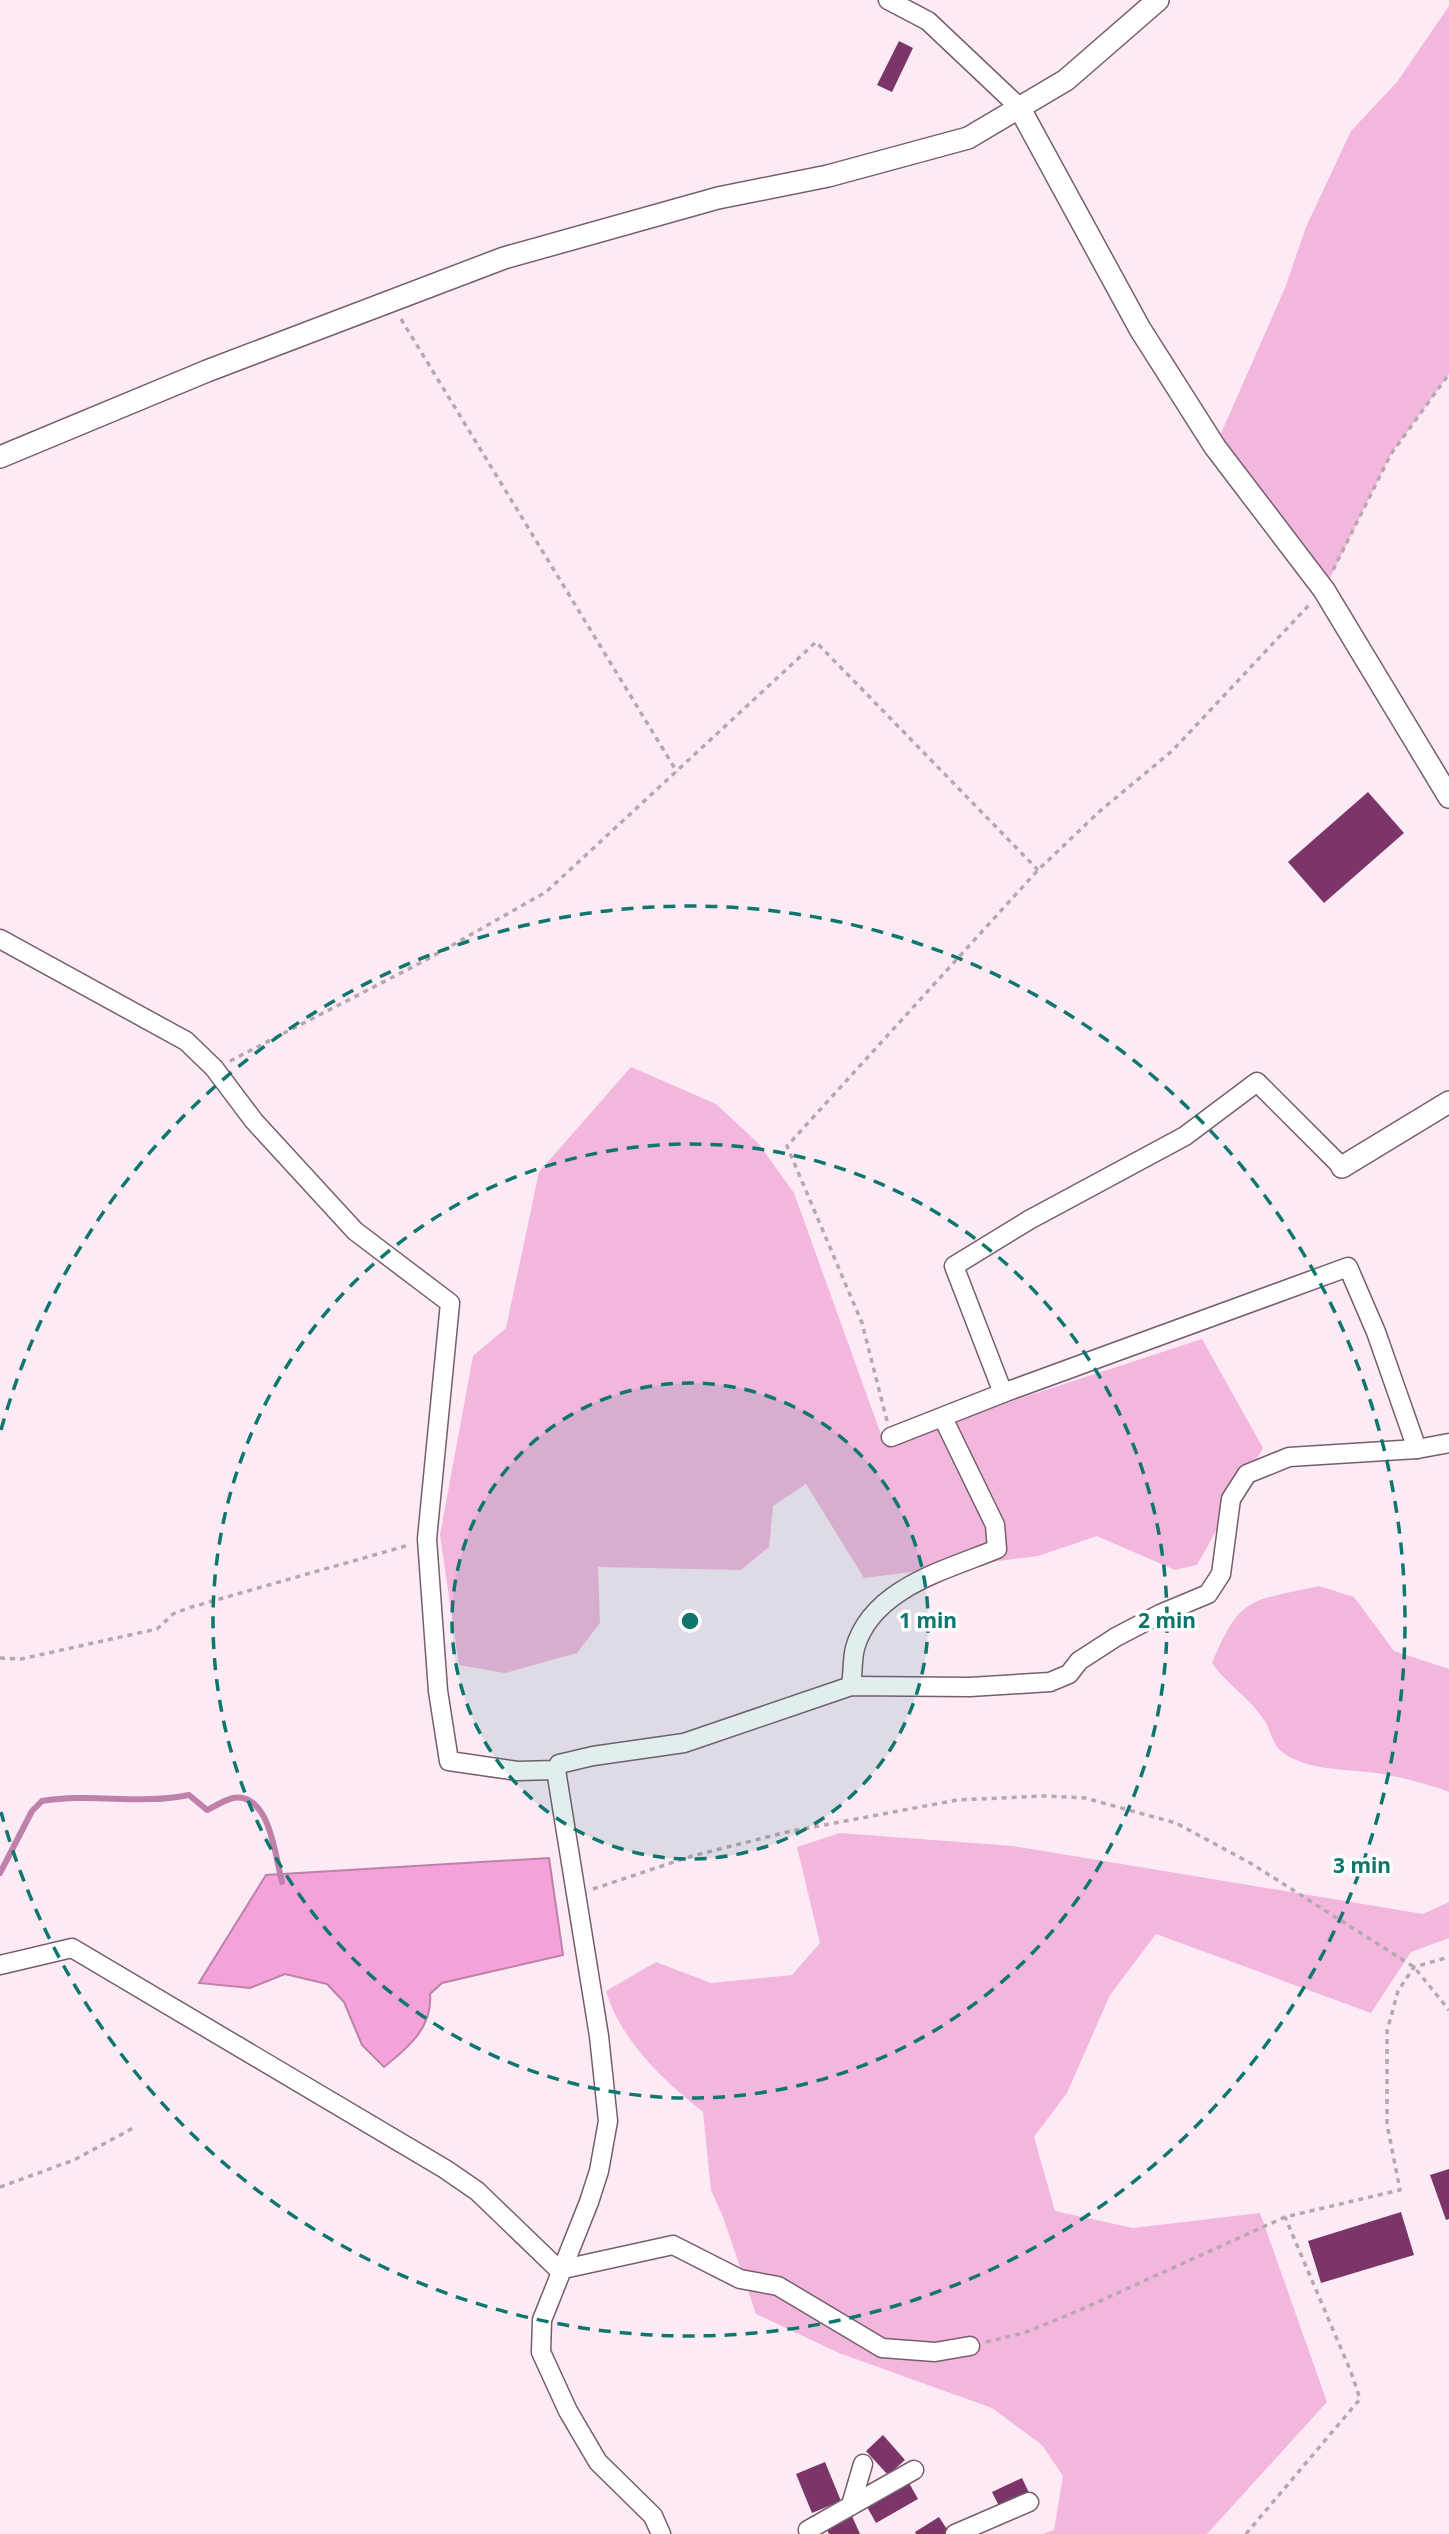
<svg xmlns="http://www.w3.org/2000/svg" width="1449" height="2534" font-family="'Noto Sans',sans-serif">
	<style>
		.green { fill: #f3b7de }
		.water { fill: #f4a2d9; stroke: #be81aa; stroke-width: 2 }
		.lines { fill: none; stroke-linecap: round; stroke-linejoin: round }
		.stream { stroke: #be81aa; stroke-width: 6 }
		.building { fill: #7c3568 }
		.minor-casing { stroke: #775e6e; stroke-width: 21 }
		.tertiary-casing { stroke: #775e6e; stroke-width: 24 }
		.path { stroke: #b7a7b1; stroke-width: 3.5; stroke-dasharray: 5 5; stroke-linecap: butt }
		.minor { stroke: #fff; stroke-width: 18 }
		.tertiary { stroke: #fff; stroke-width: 21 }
		.ring { fill: none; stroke: #0f766e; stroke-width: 3.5; stroke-dasharray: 12 9 }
		.centre { fill: #0f766e; stroke: #fdfdfd; stroke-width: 3.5 }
		.ring-label { font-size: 21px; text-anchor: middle; font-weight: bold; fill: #0f766e; stroke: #fdfdfd; stroke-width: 7; stroke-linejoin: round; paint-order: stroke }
	</style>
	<rect width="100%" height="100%" fill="#fceaf5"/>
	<g class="green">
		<polygon points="1449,6 1449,374 1391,454 1324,590 1215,447 1285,288 1306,227 1351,131 1397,82"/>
		<polygon points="631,1067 716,1104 758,1143 794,1193 884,1443 1202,1339 1263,1448 1197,1565 1175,1570 1097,1536 1038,1556 864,1578 806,1484 773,1506 769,1547 741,1570 598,1567 600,1623 577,1653 505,1673 459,1665 440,1535 473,1356 506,1328 539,1172"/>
		<path d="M1319,1586L1354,1597L1394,1651L1449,1669V1792C1425,1783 1401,1777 1376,1773C1347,1769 1305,1771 1281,1751C1274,1746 1270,1731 1266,1723C1251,1698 1228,1686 1212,1663C1241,1594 1250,1602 1319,1586Z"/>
		<path d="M840,1833L1013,1846L1423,1914L1449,1902V1938L1411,1952L1371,2013L1156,1934L1110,1995L1067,2093L1034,2137L1055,2211L1133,2228L1260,2213L1327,2402L1207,2534H1042L1054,2530L1063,2476L1042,2445L992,2408L839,2353L756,2314L723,2217L711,2190L703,2112C663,2080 621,2041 606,1991L656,1962L711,1983L792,1975L820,1943L797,1847Z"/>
	</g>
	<path class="water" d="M549,1858L563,1955L442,1983L430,1994C433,2027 408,2048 384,2067L362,2045L344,2002L327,1984L285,1974L250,1988L199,1983L266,1875Z"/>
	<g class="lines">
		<path class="stream" d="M0,1873L32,1811L42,1801C92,1793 141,1805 189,1795L207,1810C215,1806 225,1800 233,1798C270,1792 275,1856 282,1882"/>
	</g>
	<g class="building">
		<polygon points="899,41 913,48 892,92 877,85"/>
		<polygon points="1368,792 1404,833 1324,903 1288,862"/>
		<polygon points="1449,2169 1449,2219 1446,2220 1430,2175"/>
		<polygon points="1401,2212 1414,2255 1321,2283 1308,2241"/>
		<polygon points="883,2435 905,2460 888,2475 866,2451"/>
		<polygon points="825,2462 841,2501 812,2513 796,2474"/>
		<polygon points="1022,2478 1030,2495 1000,2508 992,2492"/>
		<polygon points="908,2481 918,2499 876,2523 866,2505"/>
		<polygon points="852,2516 860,2534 829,2534 826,2527"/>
		<polygon points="939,2517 950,2534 916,2534 915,2532"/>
	</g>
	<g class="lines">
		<defs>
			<g id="minor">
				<polyline points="888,0 928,21 1019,107"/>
				<polyline points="0,939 186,1041 214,1068 254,1121 355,1231 450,1303 427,1539 438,1691 449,1761 517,1771 556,1770 559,1764 593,1756 684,1743 851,1686 970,1687 1050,1682 1069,1674 1079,1661 1116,1637 1160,1614 1208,1594 1221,1574 1231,1499 1247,1474 1289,1457 1417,1449 1449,1443"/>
				<polyline points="1003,1393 954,1266 1029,1220 1185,1136 1257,1082 1342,1167"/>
				<polyline points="891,1437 1003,1393 1348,1267 1376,1332 1417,1449"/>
				<path d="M851,1686C853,1674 852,1660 855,1648C872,1588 946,1570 997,1549L995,1525L943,1418"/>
				<polyline points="556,1770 599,2036 608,2121 599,2171 589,2202 542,2320 541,2352 568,2411 598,2462 653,2516 661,2534"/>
				<polyline points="0,1965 72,1948 445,2169 477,2191 559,2270"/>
				<polyline points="559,2270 673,2245 740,2279 778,2286 882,2348 935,2352 970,2346"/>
				<polyline points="851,2505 863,2464"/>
				<polyline points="809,2534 808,2530 914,2470"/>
				<polyline points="955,2534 1029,2502"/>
			</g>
			<g id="tertiary">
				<polyline points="1019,107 1140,329 1215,447 1324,590 1449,797"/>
				<polyline points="0,457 207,371 504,258 718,198 828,176 968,138 1066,80 1158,0"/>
				<polyline points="1342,1167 1449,1102"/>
			</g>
		</defs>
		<use href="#minor" class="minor-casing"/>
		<use href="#tertiary" class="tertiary-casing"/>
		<g class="path">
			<polyline points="401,319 677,772"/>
			<polyline points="1333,570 1391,454 1449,374"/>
			<polyline points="230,1061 426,960 546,892 816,642 1038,870"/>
			<polyline points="887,1421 862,1323 787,1146 1038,870 1100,811 1172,751 1309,605"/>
			<polyline points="0,1658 21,1659 157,1629 173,1614 188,1608 409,1545"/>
			<polyline points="593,1889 692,1856 787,1832 957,1800 1044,1796 1085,1798 1176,1823 1252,1864 1414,1967 1449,2010"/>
			<polyline points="0,2187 74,2160 135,2127"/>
			<polyline points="986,2342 1024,2333 1080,2310 1285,2217 1400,2190 1387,2124 1387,2031 1398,1991 1414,1967 1449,1957"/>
			<polyline points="1246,2534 1360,2399 1351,2372 1285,2217"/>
		</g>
		<use href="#minor" class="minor"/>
		<use href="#tertiary" class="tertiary"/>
	</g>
	<circle cx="690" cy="1621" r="238" fill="#0f766e" fill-opacity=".12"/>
	<g class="ring">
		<circle cx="690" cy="1621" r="238"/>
		<circle cx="690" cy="1621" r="477"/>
		<path d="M1 1430A715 715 0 1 1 1 1812"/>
	</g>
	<circle cx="690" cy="1621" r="10" class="centre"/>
	<g class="ring-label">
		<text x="928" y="1628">1 min</text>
		<text x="1167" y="1628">2 min</text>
		<text x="1362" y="1873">3 min</text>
	</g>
</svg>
